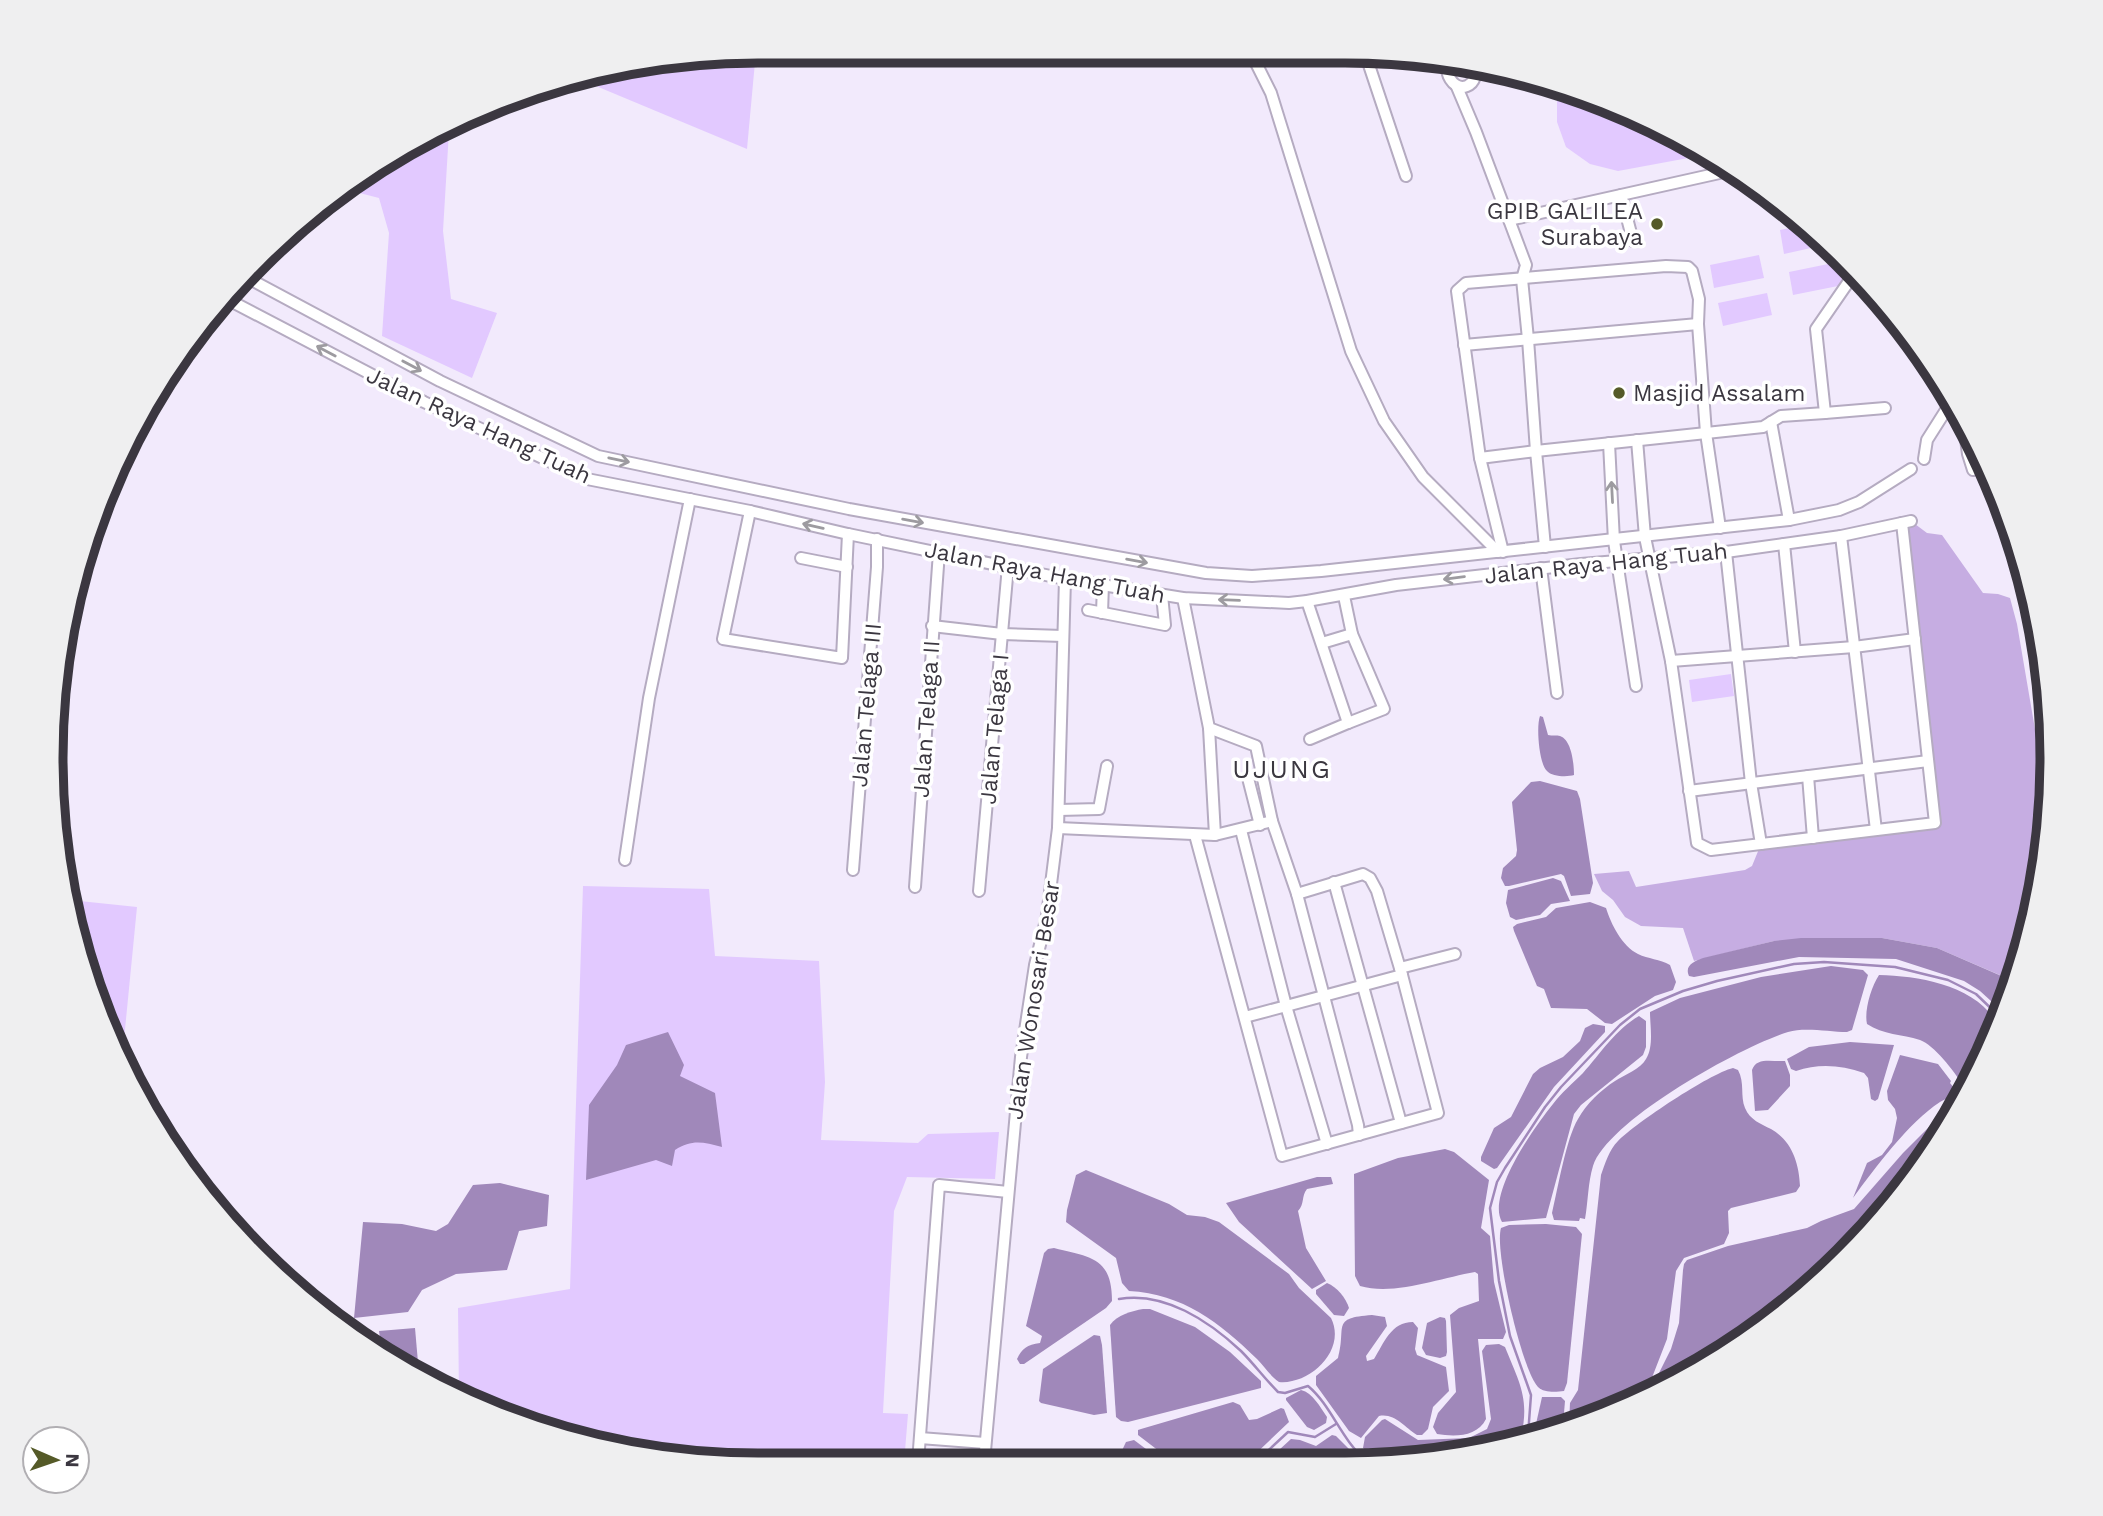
<svg xmlns="http://www.w3.org/2000/svg" width="2103" height="1516" font-family="'Work Sans',sans-serif">
	<style>
		.green { fill: #e2c9ff }
		.forest { fill: #c6ade2 }
		.water { fill: #a088ba }
		.lines { fill: none; stroke-linecap: round; stroke-linejoin: round }
		.stream { stroke: #a088ba; stroke-width: 2.5 }
		.minor-casing { stroke: #b5abc1; stroke-width: 14 }
		.minor { stroke: #fff; stroke-width: 10 }
		.oneway { stroke: #9d9ba0 }
		.poi-dot { fill: #555a28; stroke: #fff; stroke-width: 2.5 }
		.labels { text-anchor: middle; stroke-width: 7; stroke-linejoin: round; paint-order: stroke }
		.poi-label { font-size: 23px; fill: #3b3740; stroke: #fff; text-anchor: end }
		.street-label { font-size: 23px; fill: #3b3740; stroke: #fff }
		.quarter-label { font-size: 26px; letter-spacing: 2px; fill: #3b3740; stroke: #fff }
		.rim { fill: none; stroke: #3b3740; stroke-width: 9 }
	</style>
	<rect width="100%" height="100%" fill="#f2eafc"/>
	<g class="green">
		<polygon points="756,51 747,149 572,76 575,75"/>
		<polygon points="1557,87 1615,104 1699,146 1710,154 1618,171 1590,164 1566,147 1557,122"/>
		<polygon points="456,122 449,131 443,231 451,299 497,313 472,378 382,336 389,233 379,198 344,189 365,170"/>
		<polygon points="1809,224 1829,244 1784,254 1780,230"/>
		<polygon points="1759,255 1764,278 1714,288 1710,265"/>
		<polygon points="1838,262 1843,285 1793,295 1789,272"/>
		<polygon points="1767,293 1772,315 1723,326 1718,303"/>
		<polygon points="1731,674 1734,696 1692,702 1689,680"/>
		<polygon points="583,886 709,889 715,956 819,961 825,1082 821,1140 918,1143 928,1134 999,1132 995,1179 907,1177 894,1211 883,1413 908,1414 904,1463 712,1464 575,1441 459,1398 458,1308 570,1289"/>
		<polygon points="70,900 137,907 122,1060 105,1029"/>
	</g>
	<polygon class="forest" points="1911,521 1927,533 1942,535 1983,593 1998,594 2010,598 2017,624 2037,741 2050,777 2051,805 2028,941 2017,970 2002,976 1937,948 1882,938 1774,941 1694,961 1683,928 1641,926 1625,917 1613,900 1602,891 1594,874 1629,871 1636,887 1745,870 1752,866 1761,844 1935,823 1902,523"/>
	<g class="water">
		<path d="M1540,716L1543,717L1548,735C1552,736 1557,735 1560,736C1572,740 1574,765 1574,775C1568,777 1552,777 1547,771C1539,764 1536,726 1540,716Z"/>
		<polygon points="1540,781 1577,791 1580,799 1593,883 1590,894 1571,896 1564,876 1561,874 1509,886 1505,886 1501,878 1503,868 1516,856 1517,850 1512,802 1531,782"/>
		<polygon points="1553,878 1561,881 1570,901 1551,904 1540,915 1516,920 1510,917 1506,903 1508,890"/>
		<path d="M1590,902L1606,908C1611,924 1622,946 1638,954C1648,959 1660,959 1670,965L1676,982L1673,990L1655,996L1612,1024L1605,1023L1587,1009L1551,1008L1544,989L1537,986L1514,931L1513,927L1517,924L1546,917L1556,908Z"/>
		<path d="M1801,938H1882L1937,948L2013,981L2002,1011L1980,991L1964,981L1896,959L1799,957L1694,977L1689,976C1684,965 1695,961 1703,958L1774,941Z"/>
		<path d="M1831,966L1863,970L1868,975L1852,1030L1847,1032C1829,1032 1805,1027 1788,1032C1742,1046 1608,1120 1593,1166C1588,1182 1588,1202 1585,1219L1580,1218L1579,1221L1554,1220L1552,1213C1558,1188 1566,1139 1578,1119C1586,1104 1601,1090 1615,1081C1624,1075 1641,1069 1646,1059C1654,1046 1650,1026 1650,1012L1680,998L1761,977Z"/>
		<path d="M1879,975C1919,976 1975,985 1997,1023L1979,1071L1971,1085L1962,1084C1954,1071 1934,1045 1920,1040C1902,1034 1883,1035 1867,1024C1864,1011 1871,987 1879,975Z"/>
		<path d="M1639,1016L1646,1021V1047L1643,1055L1581,1105L1574,1114L1546,1218L1502,1222C1486,1195 1535,1126 1553,1104C1561,1093 1573,1083 1583,1073C1600,1054 1616,1029 1639,1016Z"/>
		<polygon points="1593,1024 1605,1026 1605,1032 1554,1087 1497,1168 1494,1169 1481,1161 1481,1157 1494,1128 1511,1117 1533,1074 1540,1068 1563,1057 1580,1041 1585,1028"/>
		<path d="M668,1032L684,1065L680,1076L715,1093L722,1147C703,1142 692,1139 675,1150L672,1166L656,1160L586,1180L589,1105L617,1065L626,1045Z"/>
		<path d="M1850,1042L1894,1045L1878,1099L1875,1101L1871,1099L1868,1078L1864,1073C1841,1065 1819,1063 1796,1071L1791,1069L1787,1059L1809,1047Z"/>
		<path d="M1900,1055L1938,1064L1951,1081L1950,1083L1954,1088L1956,1087L1960,1093C1954,1097 1946,1098 1940,1102C1909,1122 1875,1168 1853,1198L1867,1163L1882,1155L1892,1142L1897,1118L1895,1109L1888,1100L1887,1091Z"/>
		<path d="M1780,1061H1785L1790,1075V1086L1768,1110L1755,1111L1752,1070C1756,1058 1769,1061 1780,1061Z"/>
		<path d="M1733,1068L1738,1070C1745,1083 1740,1096 1745,1108C1750,1120 1761,1124 1771,1129C1792,1141 1799,1163 1800,1186L1796,1192L1731,1208L1728,1211L1729,1233L1724,1244L1684,1258L1676,1271L1667,1339L1646,1393C1625,1412 1595,1417 1569,1424L1570,1403L1578,1390L1601,1175C1605,1164 1609,1150 1618,1141C1636,1123 1709,1074 1733,1068Z"/>
		<polygon points="1959,1103 1906,1189 1811,1290 1738,1346 1649,1393 1671,1349 1679,1323 1683,1270 1684,1264 1687,1260 1728,1246 1807,1228 1821,1221 1854,1209 1903,1153 1946,1110"/>
		<path d="M1445,1149L1454,1152L1489,1180L1481,1228L1490,1236L1494,1282L1506,1332L1503,1339H1478L1486,1419C1477,1437 1455,1437 1437,1434L1433,1427L1438,1413L1456,1392L1450,1315L1459,1308L1479,1301L1478,1274L1475,1272C1440,1278 1394,1296 1360,1286L1355,1276L1354,1174L1398,1158Z"/>
		<path d="M1086,1170L1169,1204L1187,1215L1205,1217L1219,1222L1289,1274L1299,1288L1331,1318C1347,1350 1310,1385 1279,1382C1270,1376 1264,1366 1257,1359C1219,1322 1183,1294 1129,1291L1122,1283L1116,1258L1066,1222L1067,1210L1076,1175Z"/>
		<path d="M1317,1177H1331L1333,1184L1307,1189C1301,1196 1305,1204 1298,1211L1306,1248L1326,1281L1312,1289L1239,1222L1226,1203Z"/>
		<polygon points="500,1183 549,1195 547,1226 519,1231 507,1270 456,1274 422,1290 408,1312 354,1318 363,1222 402,1224 436,1231 448,1224 473,1185"/>
		<path d="M1546,1224L1576,1227L1582,1234L1567,1383L1564,1391C1556,1392 1544,1393 1538,1387C1522,1371 1494,1250 1501,1228L1509,1225Z"/>
		<path d="M1054,1248C1090,1257 1112,1257 1112,1301L1106,1308L1024,1364H1020L1017,1359C1022,1348 1027,1345 1040,1343L1042,1336L1026,1326L1044,1253L1048,1249Z"/>
		<path d="M1327,1283C1337,1287 1346,1298 1349,1308L1344,1316L1334,1315L1316,1294V1290Z"/>
		<path d="M1143,1309H1150L1195,1327L1230,1352L1261,1381V1388L1128,1422L1121,1421L1116,1417L1110,1325C1117,1315 1132,1311 1143,1309Z"/>
		<path d="M1372,1315L1385,1317L1387,1326L1366,1356L1367,1361L1374,1359C1384,1343 1391,1322 1413,1322L1418,1328L1415,1349L1417,1355L1446,1367L1449,1391L1433,1407L1428,1429L1422,1435H1417C1404,1427 1395,1413 1379,1416L1361,1438L1349,1431L1316,1385V1376L1338,1358C1347,1326 1330,1318 1372,1315Z"/>
		<polygon points="1440,1317 1445,1318 1446,1321 1447,1352 1446,1356 1440,1358 1426,1355 1422,1348 1427,1323"/>
		<polygon points="415,1328 419,1374 382,1353 379,1331"/>
		<polygon points="1094,1335 1100,1336 1102,1345 1107,1413 1094,1415 1041,1403 1039,1401 1043,1369"/>
		<path d="M1499,1344L1505,1347C1519,1382 1530,1398 1521,1437L1438,1459L1376,1460L1363,1448L1365,1437L1382,1420L1385,1419L1418,1440L1469,1438L1487,1429L1491,1419L1482,1351L1486,1345Z"/>
		<path d="M1301,1390C1313,1393 1320,1407 1327,1417L1326,1423L1314,1430L1307,1427L1286,1400V1398Z"/>
		<polygon points="1542,1397 1561,1397 1565,1401 1563,1425 1534,1433"/>
		<polygon points="1233,1402 1240,1405 1249,1420 1257,1419 1281,1408 1284,1409 1289,1422 1249,1460 1172,1461 1138,1435 1138,1430 1141,1429"/>
		<polygon points="1332,1435 1336,1436 1360,1460 1268,1460 1291,1439 1300,1440 1316,1446"/>
		<polygon points="1134,1440 1162,1461 1117,1461 1126,1442"/>
	</g>
	<g class="lines">
		<g class="stream">
			<path d="M1119,1299C1164,1291 1209,1321 1241,1351C1254,1364 1265,1379 1278,1392L1285,1393L1308,1386C1332,1406 1341,1440 1366,1460"/>
			<polyline points="1528,1435 1531,1395 1510,1336 1499,1281 1490,1208 1497,1182 1505,1168 1545,1107 1561,1087 1620,1025 1640,1009 1683,991 1717,981 1794,964 1824,962 1895,967 1948,980 1976,994 2000,1017"/>
			<polyline points="1258,1460 1288,1432 1315,1437 1336,1424"/>
		</g>
		<defs>
			<g id="minor">
				<polyline points="1250,51 1271,93 1351,351 1384,421 1423,477 1498,552"/>
				<polyline points="1365,53 1406,176"/>
				<path d="M1453,61L1447,71C1454,99 1484,86 1473,63"/>
				<polyline points="1457,87 1476,132 1526,265 1522,279 1528,339 1536,451 1763,427 1781,416 1825,413 1816,329 1856,271"/>
				<polyline points="1621,195 1633,241"/>
				<polyline points="1509,220 1733,170"/>
				<polyline points="244,276 440,381 598,456 849,509 1206,573 1252,576 1321,571 1789,520 1839,510 1859,502 1911,469"/>
				<polyline points="223,297 424,402 587,479 750,511 848,534 1065,579 1183,598 1289,603 1307,601 1396,585 1581,564 1726,552 1841,536 1911,521"/>
				<polyline points="1464,345 1698,324"/>
				<polyline points="1825,413 1885,408"/>
				<polyline points="1963,416 1968,454 1973,470"/>
				<polyline points="1771,422 1789,520"/>
				<polyline points="1637,440 1645,537 1671,661 1697,843 1711,850 1935,823 1902,523"/>
				<polyline points="1609,443 1614,541 1636,686"/>
				<polyline points="1480,458 1536,451 1545,547"/>
				<polyline points="1924,459 1927,440 1953,399"/>
				<polyline points="750,511 723,639 842,658 848,534"/>
				<polyline points="1841,536 1876,830"/>
				<polyline points="1784,544 1795,652"/>
				<polyline points="1503,552 1480,458 1457,291 1466,283 1666,266 1688,267 1692,271 1699,299 1698,324 1706,433 1720,528"/>
				<polyline points="1726,552 1751,783 1761,844"/>
				<polyline points="801,558 847,567"/>
				<polyline points="1541,568 1557,693"/>
				<polyline points="1344,596 1352,634 1384,709 1348,723"/>
				<polyline points="1183,598 1209,728 1256,746 1272,821 1297,894 1358,1125 1359,1135"/>
				<polyline points="1307,601 1348,723 1310,739"/>
				<polyline points="1088,610 1165,625 1162,595"/>
				<polyline points="1102,613 1103,584"/>
				<polyline points="932,626 1002,634 1063,636"/>
				<polyline points="1322,643 1352,634"/>
				<polyline points="1671,661 1854,647 1915,639"/>
				<polyline points="1209,728 1215,835"/>
				<polyline points="1808,776 1813,838"/>
				<polyline points="1248,778 1260,825"/>
				<polyline points="1689,791 1928,761"/>
				<polyline points="1059,810 1099,809 1107,766"/>
				<polyline points="1058,828 1215,835 1272,821"/>
				<polyline points="1241,830 1286,1006 1327,1144"/>
				<polyline points="1195,835 1282,1156 1438,1113 1402,975 1377,891 1370,878 1363,874 1297,894"/>
				<polyline points="625,860 649,698 690,499"/>
				<polyline points="853,870 877,567 877,539"/>
				<polyline points="1334,882 1401,1123"/>
				<polyline points="915,887 939,552"/>
				<polyline points="979,891 1008,566"/>
				<polyline points="1400,968 1455,954"/>
				<polyline points="1245,1017 1402,975"/>
				<polyline points="920,1438 985,1443"/>
				<polyline points="918,1462 939,1185 1008,1192"/>
				<polyline points="984,1462 1021,1057 1035,965 1047,916 1058,828 1065,579"/>
			</g>
		</defs>
		<use href="#minor" class="minor-casing"/>
		<use href="#minor" class="minor"/>
	</g>
	<defs><path id="oneway-shaft" d="M-6 0H5M1.5-3L5.5 0L1.5 3" fill="none" stroke-width="1.6" stroke-linecap="round" stroke-linejoin="round" transform="scale(1.75)"/></defs>
	<g class="oneway">
		<use href="#oneway-shaft" transform="translate(326 351) rotate(-152)"/>
		<use href="#oneway-shaft" transform="translate(412 366) rotate(28)"/>
		<use href="#oneway-shaft" transform="translate(619 460) rotate(12)"/>
		<use href="#oneway-shaft" transform="translate(1612 492) rotate(-93)"/>
		<use href="#oneway-shaft" transform="translate(913 521) rotate(10)"/>
		<use href="#oneway-shaft" transform="translate(813 526) rotate(-167)"/>
		<use href="#oneway-shaft" transform="translate(1137 561) rotate(10)"/>
		<use href="#oneway-shaft" transform="translate(1454 578) rotate(173)"/>
		<use href="#oneway-shaft" transform="translate(1229 600) rotate(-178)"/>
	</g>
	<g class="poi-dot">
		<circle cx="1657" cy="224" r="7"/>
		<circle cx="1619" cy="393" r="7"/>
	</g>
	<g class="labels">
		<g class="poi-label">
			<text x="1643" y="219">GPIB GALILEA<tspan x="1643" dy="26">Surabaya</tspan></text>
			<text x="1633" y="401" text-anchor="start">Masjid Assalam</text>
		</g>
		<g class="street-label">
			<text transform="translate(479 425) rotate(25)" y="8">Jalan Raya Hang Tuah</text>
			<text transform="translate(1606 563) rotate(-6)" y="8">Jalan Raya Hang Tuah</text>
			<text transform="translate(1045 572) rotate(11)" y="8">Jalan Raya Hang Tuah</text>
			<text transform="translate(866 705) rotate(-85)" y="8">Jalan Telaga III</text>
			<text transform="translate(926 719) rotate(-86)" y="8">Jalan Telaga II</text>
			<text transform="translate(994 729) rotate(-85)" y="8">Jalan Telaga I</text>
			<text transform="translate(1033 1000) rotate(-81)" y="8">Jalan Wonosari Besar</text>
		</g>
		<g class="quarter-label">
			<text x="1282" y="778">UJUNG</text>
		</g>
	</g>
	<path d="M0 0H2103V1516H0ZM758 63H1345A695 695 0 0 1 2040 758V758A695 695 0 0 1 1345 1453H758A695 695 0 0 1 63 758V758A695 695 0 0 1 758 63Z" fill="#efeff0" fill-rule="evenodd"/>
	<path class="rim" d="M758 63H1345A695 695 0 0 1 2040 758V758A695 695 0 0 1 1345 1453H758A695 695 0 0 1 63 758V758A695 695 0 0 1 758 63Z"/>
	<g transform="translate(56 1460) rotate(92)"><circle r="33" fill="#ffffff" stroke="#b1afb3" stroke-width="2"/>
	<path d="M0-5L12 26L0 18L-12 26Z" fill="#555a28"/>
	<text y="-10" font-size="19" font-weight="bold" text-anchor="middle" fill="#3b3740">N</text>
	</g>
</svg>
